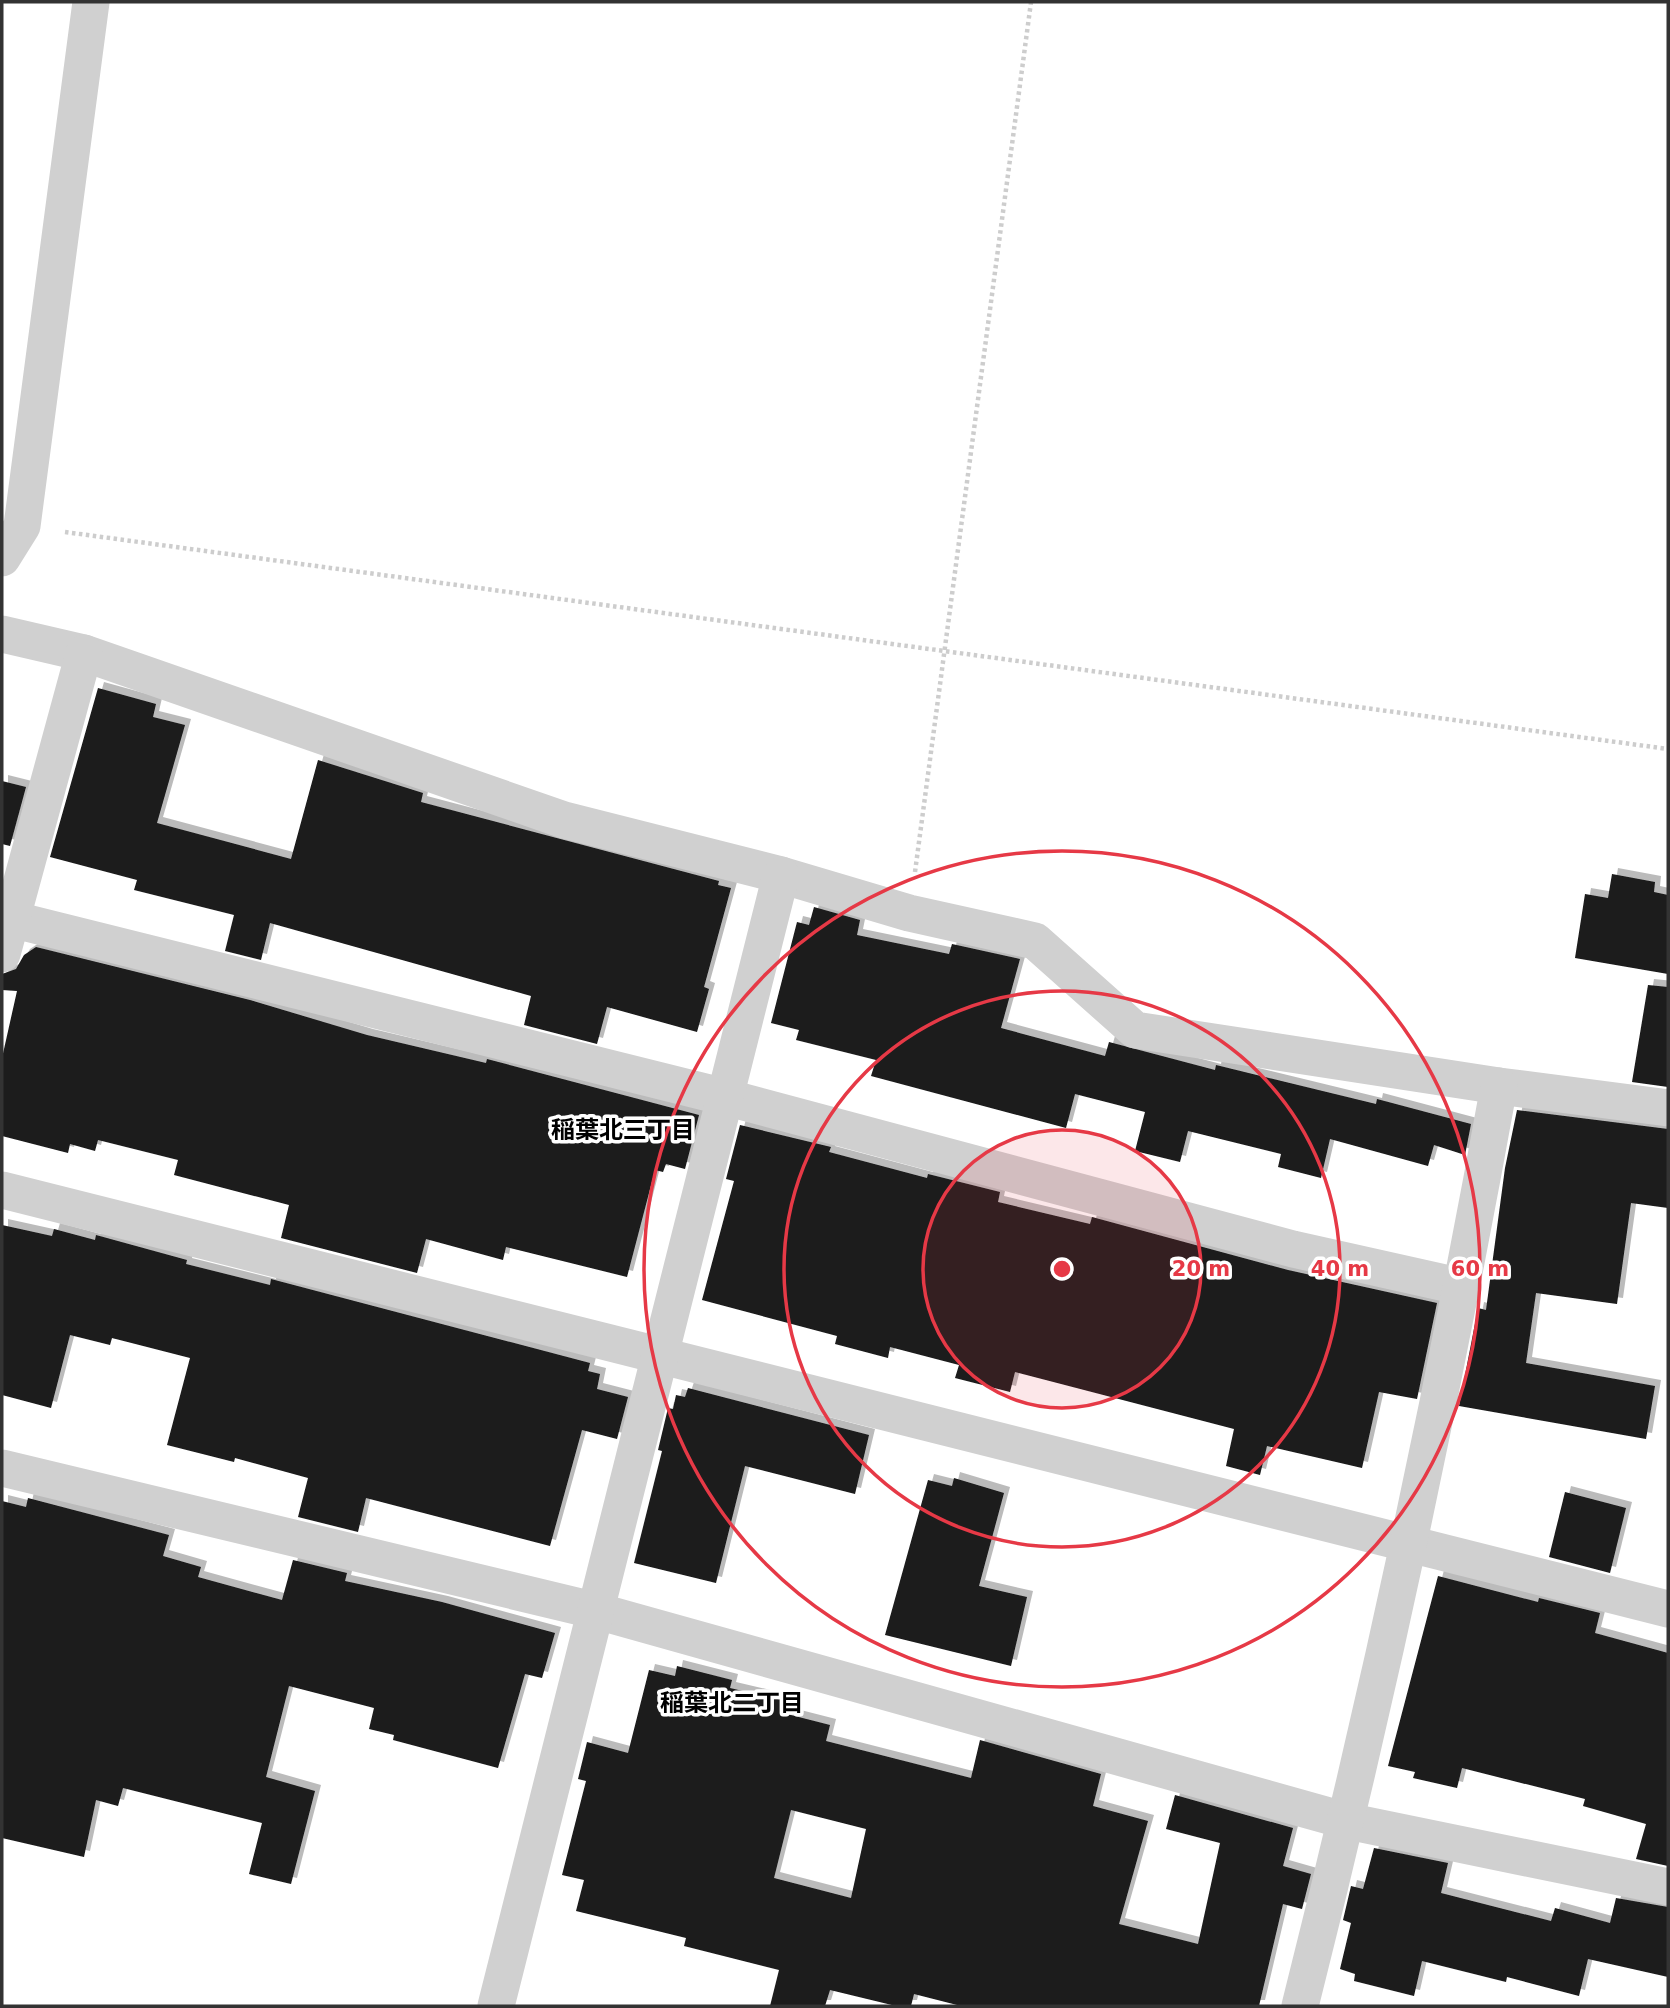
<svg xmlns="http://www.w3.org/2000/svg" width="1670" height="2008" font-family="'DejaVu Sans','Noto Sans JP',sans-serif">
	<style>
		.building { fill: #1a1a1a; fill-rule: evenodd; filter: url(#shadow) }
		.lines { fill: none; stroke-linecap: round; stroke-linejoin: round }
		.path { stroke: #cdcdcd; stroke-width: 4.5; stroke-dasharray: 3.5 3.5; stroke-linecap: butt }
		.minor { stroke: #d0d0d0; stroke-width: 37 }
		.ring { fill: none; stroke: #e63946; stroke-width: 3.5 }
		.labels { text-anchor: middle; stroke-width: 7; stroke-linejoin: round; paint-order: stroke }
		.neighbourhood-label { font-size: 24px; font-weight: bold; fill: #000; stroke: #fff }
		.centre { fill: #e63946; stroke: #fff; stroke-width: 3.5 }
		.ring-label { font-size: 21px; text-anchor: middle; font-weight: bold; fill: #e63946; stroke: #fff; stroke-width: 7; stroke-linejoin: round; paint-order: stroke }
	</style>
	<defs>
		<filter id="shadow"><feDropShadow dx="6" dy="-6" stdDeviation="0" flood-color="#0004"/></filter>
	</defs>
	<rect width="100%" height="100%" fill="#fff"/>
	<g class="building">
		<polygon points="98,688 156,704 153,717 185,725 157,823 291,859 318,760 423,793 421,802 719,881 718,885 731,888 704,987 709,989 697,1032 607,1007 597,1044 524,1025 531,996 270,923 261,960 225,951 234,915 134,890 137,880 50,857"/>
		<polygon points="2,781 26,787 10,846 2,844"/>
		<polygon points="1612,874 1655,882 1654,892 1668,895 1668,974 1575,958 1585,894 1608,898"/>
		<polygon points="814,907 860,920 857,935 949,954 952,944 1020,959 1001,1028 1105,1056 1109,1042 1215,1070 1216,1065 1376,1104 1377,1099 1471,1124 1465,1155 1434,1145 1428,1166 1330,1139 1321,1178 1278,1167 1281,1154 1188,1131 1180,1162 1135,1151 1145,1112 1075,1094 1066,1128 871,1076 876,1060 796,1040 799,1030 771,1023 797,922 809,925"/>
		<polygon points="36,947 250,1000 367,1035 486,1063 487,1059 699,1115 685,1169 666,1164 663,1172 655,1170 627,1277 506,1247 503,1260 426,1239 417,1273 281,1238 289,1205 174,1175 178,1160 98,1140 95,1151 70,1144 68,1153 2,1136 2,1058 17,991 2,990 2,974 16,969 24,955"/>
		<polygon points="1648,985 1668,987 1668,1087 1632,1082"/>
		<polygon points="1517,1110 1668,1129 1668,1208 1631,1203 1617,1304 1536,1293 1526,1363 1655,1386 1646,1439 1459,1406 1478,1308 1486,1310 1505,1168"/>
		<polygon points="740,1125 831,1147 829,1152 927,1178 928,1174 1000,1192 998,1202 1090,1224 1092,1217 1288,1270 1437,1303 1417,1399 1379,1392 1362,1468 1267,1446 1260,1475 1226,1466 1234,1429 1015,1372 1010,1392 955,1378 959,1365 890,1347 888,1358 835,1344 837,1336 702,1300 734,1181 726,1179"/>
		<polygon points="2,1225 52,1236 54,1229 95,1240 96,1235 187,1260 186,1264 270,1285 271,1279 590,1363 588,1371 600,1374 597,1389 628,1397 617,1439 582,1430 550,1546 366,1498 358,1532 298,1517 308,1478 235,1458 234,1462 167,1445 190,1358 112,1338 110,1345 70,1335 51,1408 2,1395"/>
		<polygon points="688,1388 869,1435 855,1494 745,1466 716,1583 634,1563 662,1451 658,1450 668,1408 673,1409 676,1395 685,1397"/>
		<polygon points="954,1478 1004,1493 979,1586 1027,1597 1011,1666 885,1635 928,1480 952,1486"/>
		<polygon points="1565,1492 1626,1508 1610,1573 1549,1557"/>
		<polygon points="28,1498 169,1535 163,1556 201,1567 198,1577 282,1600 293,1560 347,1573 345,1581 442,1602 555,1633 542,1678 525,1674 498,1768 393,1740 394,1735 369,1729 374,1708 289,1686 266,1777 315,1791 291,1884 249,1874 262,1823 123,1788 118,1806 96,1800 84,1857 2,1838 2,1501 26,1507"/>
		<polygon points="1438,1576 1538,1602 1539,1598 1600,1613 1595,1633 1668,1653 1668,1866 1636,1859 1646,1824 1583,1806 1585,1799 1462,1768 1457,1788 1413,1778 1415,1772 1388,1766"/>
		<path d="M677,1666L732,1680L730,1688L786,1701L783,1713L830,1725L826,1741L971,1778L980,1740L1101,1774L1093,1806L1148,1821L1119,1924L1198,1944L1220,1843L1166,1829L1175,1795L1293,1828L1283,1866L1311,1874L1302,1909L1283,1904L1259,2006H961L914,1994L911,2006H896L830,1990L825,2006H770L779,1970L684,1946L686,1938L576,1911L584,1880L562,1875L586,1781L578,1779L587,1742L628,1753L649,1670L675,1676ZM791,1810L866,1829L851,1898L774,1878Z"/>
		<polygon points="1374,1848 1448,1863 1441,1893 1551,1921 1555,1908 1610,1923 1616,1898 1668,1907 1668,1977 1588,1959 1579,1996 1507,1977 1506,1982 1422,1961 1414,1996 1354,1981 1355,1974 1340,1969 1351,1923 1343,1920 1351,1886 1363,1889"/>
	</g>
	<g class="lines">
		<g class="path">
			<polyline points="65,532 1668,749"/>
			<polyline points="915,872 1031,2"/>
		</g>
		<g class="minor">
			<polyline points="2,558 22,526 91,2"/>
			<polyline points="2,634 84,653 564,820 781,875 909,913 1035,941 1135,1030 1499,1086 1668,1108"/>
			<polyline points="11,919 725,1097 1293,1249 1463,1287"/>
			<polyline points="2,954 84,653"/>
			<polyline points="2,1190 1668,1609"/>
			<polyline points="2,1468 597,1611 1347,1821 1668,1887"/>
			<polyline points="496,2006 781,875"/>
			<path d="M1300,2006C1377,1702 1443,1396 1499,1086"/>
		</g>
	</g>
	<circle cx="1062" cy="1269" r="139" fill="#e63946" fill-opacity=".12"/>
	<g class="ring">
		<circle cx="1062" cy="1269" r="139"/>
		<circle cx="1062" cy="1269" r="278"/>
		<circle cx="1062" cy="1269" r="418"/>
	</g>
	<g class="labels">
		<g class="neighbourhood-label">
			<text x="623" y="1138">稲葉北三丁目</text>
			<text x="732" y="1711">稲葉北二丁目</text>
		</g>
	</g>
	<circle cx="1062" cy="1269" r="10" class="centre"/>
	<g class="ring-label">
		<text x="1201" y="1276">20 m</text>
		<text x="1340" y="1276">40 m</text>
		<text x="1480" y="1276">60 m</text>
	</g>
	<rect width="1670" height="2008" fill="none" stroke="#333333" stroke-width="7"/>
</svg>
